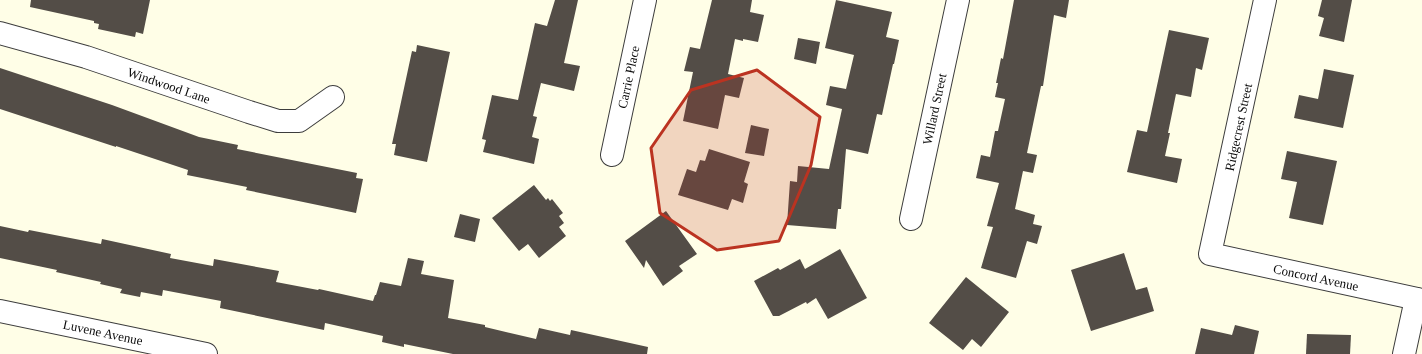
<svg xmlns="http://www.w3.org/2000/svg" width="1422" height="354" font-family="'Times New Roman',serif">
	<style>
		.building { fill: #534d47 }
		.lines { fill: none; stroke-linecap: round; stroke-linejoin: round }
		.street-casing { stroke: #3d3d3d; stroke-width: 24 }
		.street { stroke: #fff; stroke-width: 22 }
		.marked { fill: #bb3321; fill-opacity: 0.2; stroke: #bb3321; stroke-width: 3; stroke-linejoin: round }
		.labels { text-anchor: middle; stroke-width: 4; stroke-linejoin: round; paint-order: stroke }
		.street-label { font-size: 13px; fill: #0a0a0a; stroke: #fff }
	</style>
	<rect width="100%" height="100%" fill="#fffee7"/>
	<g class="building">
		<polygon points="31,0 150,0 143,34 136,32 135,37 98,29 99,24 94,23 94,21 30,7"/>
		<polygon points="555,0 578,0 564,63 580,66 574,91 541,83 533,116 537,117 532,137 539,139 534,164 483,152 486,140 482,139 492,95 518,100 535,23 547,26"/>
		<polygon points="712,0 752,0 750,12 764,15 758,42 743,39 743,41 735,39 728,74 744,78 739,98 725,95 718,129 683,121 693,72 684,71 690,47 700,49"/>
		<polygon points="836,0 892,12 886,37 899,40 894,64 893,64 882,115 877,114 868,154 846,149 841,209 838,209 836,229 787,225 790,181 797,182 798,166 829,169 842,109 826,105 830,86 846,89 854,55 825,48"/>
		<polygon points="1014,0 1069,0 1066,18 1054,15 1043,86 1041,86 1027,153 1037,155 1033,173 1023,171 1015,209 1035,215 1033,224 1042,226 1037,244 1027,241 1016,278 981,268 993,227 987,226 999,183 976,178 981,155 990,157 995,131 998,131 1005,99 995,97 998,83 996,83 1001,58 1003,59"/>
		<polygon points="1322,0 1352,0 1344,42 1319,36 1324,18 1318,16"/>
		<polygon points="1169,30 1209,38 1202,70 1196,68 1191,97 1176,94 1168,133 1170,133 1165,156 1182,159 1177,183 1127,172 1137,130 1147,132"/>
		<polygon points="798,38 820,42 816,64 794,59"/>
		<polygon points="417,45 450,52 427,162 394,155 396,144 392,144 412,51 416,52"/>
		<polygon points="0,68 112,105 199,137 238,145 237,149 357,173 356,178 363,179 356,213 246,190 247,187 187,175 188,170 116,146 116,147 0,109"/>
		<polygon points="1324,69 1354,75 1343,128 1294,118 1299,95 1318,99"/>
		<polygon points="751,125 769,129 764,156 745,153"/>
		<polygon points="709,149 750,162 744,182 748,184 743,203 732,199 728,210 678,195 687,169 696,172 700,160 705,161"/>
		<polygon points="1287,151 1337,161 1323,225 1289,218 1297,182 1281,179"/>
		<polygon points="534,185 546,200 548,198 550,201 552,199 563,213 559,216 564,223 559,227 566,236 539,258 528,244 519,251 492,218"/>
		<polygon points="666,211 697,254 679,266 683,271 663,286 646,260 644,268 625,241"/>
		<polygon points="460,214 480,219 475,242 454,237"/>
		<polygon points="0,226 28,232 29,230 101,244 102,239 171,254 170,258 213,266 214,259 279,271 276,282 318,290 319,289 373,301 375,295 376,295 380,282 401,286 408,258 424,261 421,274 454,280 448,318 485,325 485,327 536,339 539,328 570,335 571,330 648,347 647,354 453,354 404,344 404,347 382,342 383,336 325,323 324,330 220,308 221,301 163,290 162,296 141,292 140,297 120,293 122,289 100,284 101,282 56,272 57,270 0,258"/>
		<polygon points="840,249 867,298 828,319 816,298 807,304 806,302 779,316 773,316 754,281 778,268 780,270 800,259 805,269"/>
		<polygon points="1124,253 1136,290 1147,287 1154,311 1091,331 1071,270"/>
		<polygon points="966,277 1009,312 981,347 972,339 963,350 929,323"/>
		<polygon points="1235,325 1259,331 1254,354 1195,354 1201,328 1232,335"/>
		<polygon points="1307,334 1351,335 1350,354 1306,354"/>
	</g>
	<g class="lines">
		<defs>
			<g id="street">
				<polyline points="1265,0 1210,254 1422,300"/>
				<polyline points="0,33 86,57 249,112 278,121 299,121 333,97"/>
				<polyline points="612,155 645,0"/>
				<polyline points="911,219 958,0"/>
				<polyline points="0,311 206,354"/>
				<polyline points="1404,354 1416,299"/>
			</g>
		</defs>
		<use href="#street" class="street-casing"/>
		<use href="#street" class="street"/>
	</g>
	<path class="marked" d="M757,70L820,117L811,165L779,241L717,250L660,213L651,148L691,90Z"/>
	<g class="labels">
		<g class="street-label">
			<text transform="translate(628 77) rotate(-78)" y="5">Carrie Place</text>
			<text transform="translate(169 85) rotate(19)" y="5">Windwood Lane</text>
			<text transform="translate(934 109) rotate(-78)" y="5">Willard Street</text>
			<text transform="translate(1238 127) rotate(-78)" y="5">Ridgecrest Street</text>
			<text transform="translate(1316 277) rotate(12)" y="5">Concord Avenue</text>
			<text transform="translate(103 332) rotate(12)" y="5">Luvene Avenue</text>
		</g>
	</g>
</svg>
